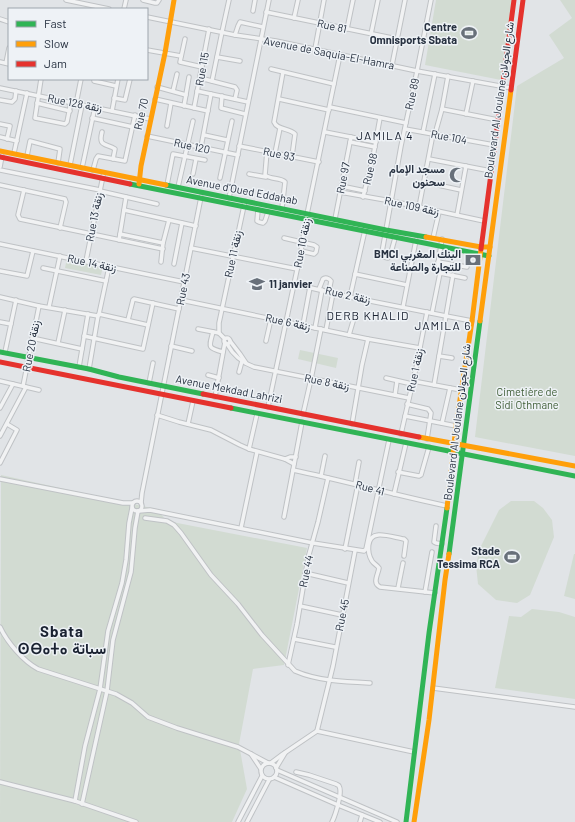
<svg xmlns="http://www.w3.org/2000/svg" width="575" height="822" font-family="Barlow,Vazirmatn,'Noto Sans Tifinagh',sans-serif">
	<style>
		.green { fill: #d2dbd2 }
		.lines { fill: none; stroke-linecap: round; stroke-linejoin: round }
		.street-casing { stroke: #bfc2c5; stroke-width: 5.5 }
		.street { stroke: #f1f2f3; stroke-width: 3.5 }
		.fast { stroke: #30b455; stroke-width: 5 }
		.slow { stroke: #ff9f0a; stroke-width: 5 }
		.jam { stroke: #e5322d; stroke-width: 5 }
		.labels { text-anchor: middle; stroke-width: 3; stroke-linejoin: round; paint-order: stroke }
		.street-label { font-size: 11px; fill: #273140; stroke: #eef2f6 }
		.poi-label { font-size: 11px; font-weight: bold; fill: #273140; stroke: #eef2f6; text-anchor: end }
		.park-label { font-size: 11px; fill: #3d5c34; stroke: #eef2f6 }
		.neighbourhood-label { font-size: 12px; letter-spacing: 1px; fill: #1a2231; stroke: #eef2f6 }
		.district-label { font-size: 15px; font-weight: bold; letter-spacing: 1px; fill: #1a2231; stroke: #eef2f6 }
	</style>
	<rect width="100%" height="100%" fill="#e1e4e7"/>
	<g class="green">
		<polygon points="436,0 512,0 501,80 425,65"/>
		<polygon points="560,0 575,0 575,456 475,437 517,86 564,58 549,35 572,18"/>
		<polygon points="67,258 103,266 101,275 65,268"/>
		<polygon points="300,350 338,358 336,368 298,359"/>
		<polygon points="1,475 156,509 167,521 307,548 284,665 253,669 239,744 247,789 232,822 0,822"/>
		<polygon points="511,501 534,501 543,508 552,520 554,537 530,595 517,603 496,600 478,584 476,565 480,548 499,510"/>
		<polygon points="574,554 575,554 575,599 564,596"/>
		<polygon points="532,609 559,612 575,617 575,699 495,688 509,616 521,617"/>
	</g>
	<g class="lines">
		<defs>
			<g id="street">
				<polyline points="66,0 109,9"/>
				<polyline points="143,0 155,3 157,3 159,0"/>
				<polyline points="124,9 126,0"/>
				<polyline points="253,11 255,0"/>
				<polyline points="266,12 397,39"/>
				<polyline points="147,17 235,35 276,41 417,71 511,88"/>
				<polyline points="294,18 298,0"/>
				<polyline points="0,19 9,22"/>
				<polyline points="347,29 353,0"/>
				<polyline points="371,34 378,0"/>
				<polyline points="235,35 238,26 240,22 263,27"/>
				<polyline points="185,39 180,62 202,67"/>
				<polyline points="315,49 324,0"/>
				<polyline points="147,50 181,56"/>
				<polyline points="217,57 240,61"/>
				<polyline points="0,62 9,64"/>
				<polyline points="6,63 9,48"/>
				<polyline points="392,65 405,0"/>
				<polyline points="271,69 334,84"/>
				<path d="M283,72L274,122C277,130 289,128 295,134L292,156"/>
				<polyline points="200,78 235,87 237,90 235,99"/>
				<polyline points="41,79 35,118 65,124 67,122 71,102"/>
				<polyline points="94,79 94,81 116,86"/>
				<polyline points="212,81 222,32 229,0"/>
				<polyline points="157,87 186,95"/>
				<polyline points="0,88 150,119"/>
				<polyline points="173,91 177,74"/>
				<polyline points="197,91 248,102"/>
				<polyline points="222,96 221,108 245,114"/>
				<polyline points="114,98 125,100 130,79"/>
				<polyline points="155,99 208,111"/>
				<polyline points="279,99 329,110"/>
				<polyline points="0,100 12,102 15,99 16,91"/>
				<polyline points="37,103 70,111"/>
				<polyline points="76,104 81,79"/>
				<polyline points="184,106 189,77"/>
				<polyline points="330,107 406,123"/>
				<polyline points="194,108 209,29"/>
				<polyline points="442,109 498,120"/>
				<polyline points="112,111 118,79"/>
				<polyline points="466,114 473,81"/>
				<polyline points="92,118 133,127"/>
				<polyline points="0,124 10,126 7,139"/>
				<polyline points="167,126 171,103"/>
				<polyline points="405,129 494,145"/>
				<path d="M102,132C98,147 106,143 115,149L113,159"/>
				<polyline points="325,132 376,142"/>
				<polyline points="423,132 435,74"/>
				<polyline points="435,134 442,109 448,76"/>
				<polyline points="204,135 227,140"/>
				<polyline points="147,136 238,155"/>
				<polyline points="0,137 17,141"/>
				<polyline points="350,142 375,147"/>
				<polyline points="239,146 319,162"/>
				<polyline points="201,147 211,94"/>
				<path d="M267,151L265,175C271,180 280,177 285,182L282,208"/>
				<polyline points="14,153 27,93"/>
				<polyline points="275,153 280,128"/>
				<polyline points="27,156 30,141 60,149 58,163"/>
				<polyline points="429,159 491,171"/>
				<polyline points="70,165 82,105"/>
				<polyline points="0,167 2,156"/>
				<polyline points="82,168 95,107"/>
				<polyline points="0,170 100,190"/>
				<polyline points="93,170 96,159 98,156 125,161 135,115"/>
				<polyline points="193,174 196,159"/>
				<polyline points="249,174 266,177"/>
				<polyline points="220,178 232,121"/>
				<polyline points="424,182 461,190"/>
				<polyline points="0,185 65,199 66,202 60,228"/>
				<polyline points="167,185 173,154 205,160"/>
				<polyline points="341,186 365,191"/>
				<polyline points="178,187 193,121"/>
				<polyline points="24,190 18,215 20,219 163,249"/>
				<polyline points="100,191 157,204"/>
				<polyline points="340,192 391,201 484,221"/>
				<polyline points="363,197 373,157 380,118"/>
				<polyline points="229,198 269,0"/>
				<polyline points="419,207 433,134"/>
				<polyline points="124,210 196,226"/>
				<polyline points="258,210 257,221 259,222 263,223 265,221 268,212"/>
				<polyline points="457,215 466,166"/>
				<polyline points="335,219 351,137"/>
				<polyline points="120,234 163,243"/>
				<polyline points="284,238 314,245 317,247 316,252 314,254 301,251"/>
				<polyline points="395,238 390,256 388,258 384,257 382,252 401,146 417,71 431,0"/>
				<polyline points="433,238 439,212"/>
				<polyline points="119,240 122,222 126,197"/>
				<polyline points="0,244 184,282"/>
				<polyline points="191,248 297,269"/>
				<polyline points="86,261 103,176"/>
				<polyline points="161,262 163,243 169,220"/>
				<polyline points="438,262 467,267"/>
				<polyline points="174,264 182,223"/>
				<polyline points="43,268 106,281"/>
				<polyline points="0,271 27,276 33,251"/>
				<polyline points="440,273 465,278"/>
				<polyline points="355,274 407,285"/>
				<polyline points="294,284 350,297 446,316 472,321"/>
				<path d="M319,289L323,279C325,277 329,278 331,281L329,291"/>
				<polyline points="0,297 39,306 98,316 99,314 148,325"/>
				<polyline points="350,297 365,230"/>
				<polyline points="181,300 368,339 420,348"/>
				<polyline points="49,307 60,256"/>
				<polyline points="403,307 416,240"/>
				<polyline points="432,313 440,273 438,264 442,239"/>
				<polyline points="99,314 109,267"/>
				<polyline points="128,320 133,300 134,299 179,309"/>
				<polyline points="0,322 11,324"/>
				<polyline points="303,325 310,287"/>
				<polyline points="315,328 322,290"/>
				<polyline points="198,329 219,333"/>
				<polyline points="326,330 333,293"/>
				<path d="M213,332C209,347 207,348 223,352"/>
				<polyline points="349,335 354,318"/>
				<polyline points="84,336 143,349 153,303"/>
				<polyline points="32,338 82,349"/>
				<circle cx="227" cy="341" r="3"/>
				<polyline points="225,339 219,333 219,323 245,201"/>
				<polyline points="230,341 240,354 246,363"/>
				<polyline points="266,341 271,319"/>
				<polyline points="58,343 65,310"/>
				<path d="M227,344C233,355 243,363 254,367L409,398"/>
				<polyline points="171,346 192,351"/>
				<polyline points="5,352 16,300"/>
				<polyline points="439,356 452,358"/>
				<polyline points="79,367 88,314"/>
				<polyline points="89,369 98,316"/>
				<polyline points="239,372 242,361 243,360"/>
				<polyline points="208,375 219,378"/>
				<polyline points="386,378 412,384"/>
				<polyline points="0,381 39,390"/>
				<polyline points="413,381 461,390"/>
				<polyline points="149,383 153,363"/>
				<polyline points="434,385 453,275"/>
				<polyline points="23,386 39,306"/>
				<polyline points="395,395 397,381"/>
				<polyline points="215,397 225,342"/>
				<polyline points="407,404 428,409 431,413 427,439"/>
				<polyline points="268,407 301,251 306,219 340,55"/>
				<polyline points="0,408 13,384"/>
				<polyline points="303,414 311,379 321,329"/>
				<polyline points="157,415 179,422 211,430 240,445 249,449 285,459 294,464"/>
				<polyline points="405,416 456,426"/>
				<polyline points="442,423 450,388"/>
				<polyline points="188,424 193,401"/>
				<polyline points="352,424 362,365 368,339"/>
				<polyline points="401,434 416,368 427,312"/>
				<polyline points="0,436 26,387"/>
				<polyline points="249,449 257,414"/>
				<polyline points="285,459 290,457 296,457"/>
				<polyline points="0,463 17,430 7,424"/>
				<path d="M293,470C345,481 395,495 447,506"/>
				<polyline points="398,472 419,476 421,475 429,447"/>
				<polyline points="321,476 325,456"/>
				<polyline points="0,479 123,503 133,503"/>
				<polyline points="355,484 359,462"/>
				<polyline points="394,494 406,443"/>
				<circle cx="137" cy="506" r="5"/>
				<polyline points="141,503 142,493 191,248 201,197"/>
				<polyline points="139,511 150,510 313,543 364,551 366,549 389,440"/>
				<polyline points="284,517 293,470 302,422"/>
				<path d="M145,518L167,521L174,525L181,533L211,575L238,604L262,635L295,671C318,681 345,682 370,683"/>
				<polyline points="436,526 434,542 436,543 442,544"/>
				<polyline points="241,528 257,452"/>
				<polyline points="345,549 358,484"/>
				<path d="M404,556L406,541L404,539C397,538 385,534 378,535C366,536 367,553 372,561C374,564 377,565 379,568C378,575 372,583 380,587L435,593"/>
				<polyline points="305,573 348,583"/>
				<polyline points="398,588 403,563"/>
				<polyline points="425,592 432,552"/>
				<polyline points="300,606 342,615"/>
				<path d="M0,627C7,642 23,661 38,669L116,694L132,703L148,717L177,728L238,747L268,763"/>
				<polyline points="294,639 335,647"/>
				<polyline points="288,665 297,624 308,558 318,522 328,478"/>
				<polyline points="433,688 575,707"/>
				<polyline points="317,731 414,752"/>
				<polyline points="251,754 261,769"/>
				<circle cx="269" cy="771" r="8"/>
				<polyline points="271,763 283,754 317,731 333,666 355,551"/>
				<polyline points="276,768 285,753"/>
				<polyline points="277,770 397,822"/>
				<path d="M296,772L309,775L336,784C337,785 339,785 339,786C343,792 335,816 332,822"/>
				<polyline points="274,777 338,805 380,822"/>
				<polyline points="0,782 75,801 136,822"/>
				<polyline points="75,801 85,746 100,689 108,631 122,583 126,560 129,523 132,508"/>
				<polyline points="82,804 107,691 113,640 131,572 135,528 138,511"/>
				<polyline points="238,822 262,776"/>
				<polyline points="247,822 269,780"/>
				<polyline points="360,822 362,815"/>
			</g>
		</defs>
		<use href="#street" class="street-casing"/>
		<use href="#street" class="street"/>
		<g class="fast">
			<polyline points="130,184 489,256"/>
			<polyline points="166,185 386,230 426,237"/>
			<polyline points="0,352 89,369 119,377 203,394"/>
			<polyline points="231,408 575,476"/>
			<polyline points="449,554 480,321"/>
			<polyline points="406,822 429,633 447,508"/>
		</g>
		<g class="slow">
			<polyline points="0,151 166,185"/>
			<polyline points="139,184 141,166 165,53 174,0"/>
			<polyline points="426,237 481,247 490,247"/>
			<polyline points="480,321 511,90"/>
			<polyline points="419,437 575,466"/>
			<polyline points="447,508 456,426 472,321 481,249"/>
			<polyline points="414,822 429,720 445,580 449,554"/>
		</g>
		<g class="jam">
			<polyline points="511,90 523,0"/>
			<polyline points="0,157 130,184"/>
			<polyline points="481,249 514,0"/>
			<polyline points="0,362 231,408"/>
			<polyline points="203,394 419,437"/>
		</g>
	</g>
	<defs>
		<symbol id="stadium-bare" viewBox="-9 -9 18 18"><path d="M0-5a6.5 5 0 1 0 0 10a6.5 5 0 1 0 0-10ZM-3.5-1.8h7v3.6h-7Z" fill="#68707a" stroke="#eef2f6" stroke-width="2.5" paint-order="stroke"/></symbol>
		<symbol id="mosque-bare" viewBox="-9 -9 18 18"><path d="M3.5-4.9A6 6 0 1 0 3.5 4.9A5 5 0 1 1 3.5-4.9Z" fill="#68707a" stroke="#eef2f6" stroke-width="2.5" paint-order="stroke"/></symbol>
		<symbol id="bank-bare" viewBox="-9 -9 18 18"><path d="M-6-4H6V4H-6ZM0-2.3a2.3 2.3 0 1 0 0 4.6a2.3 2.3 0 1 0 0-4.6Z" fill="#68707a" stroke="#eef2f6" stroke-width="2.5" paint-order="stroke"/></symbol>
		<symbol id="school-bare" viewBox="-9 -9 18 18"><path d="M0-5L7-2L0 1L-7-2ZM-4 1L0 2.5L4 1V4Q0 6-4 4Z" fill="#68707a" stroke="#eef2f6" stroke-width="2.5" paint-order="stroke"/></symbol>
	</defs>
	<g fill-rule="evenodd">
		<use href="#stadium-bare" x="458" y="22" width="22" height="22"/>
		<use href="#mosque-bare" x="446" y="164" width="22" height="22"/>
		<use href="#bank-bare" x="462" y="249" width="22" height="22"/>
		<use href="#school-bare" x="246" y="273" width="22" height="22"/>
		<use href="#stadium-bare" x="501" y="546" width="22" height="22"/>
	</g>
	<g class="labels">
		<g class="street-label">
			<text transform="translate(332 26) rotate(12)" y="4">Rue 81</text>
			<text transform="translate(329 53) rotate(11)" y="4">Avenue de Saquia-El-Hamra</text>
			<text transform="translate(202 69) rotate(-80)" y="4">Rue 115</text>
			<text transform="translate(412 94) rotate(-78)" y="4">Rue 89</text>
			<text transform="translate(499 100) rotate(-82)" y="4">Boulevard Al Joulane شارع الجولان</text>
			<text transform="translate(75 103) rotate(11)" y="4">Rue 128 زنقة</text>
			<text transform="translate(141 114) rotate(-78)" y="4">Rue 70</text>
			<text transform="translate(449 137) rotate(11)" y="4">Rue 104</text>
			<text transform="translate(192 146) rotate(12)" y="4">Rue 120</text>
			<text transform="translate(279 154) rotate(11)" y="4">Rue 93</text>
			<text transform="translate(370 169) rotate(-77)" y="4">Rue 98</text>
			<text transform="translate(343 178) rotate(-79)" y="4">Rue 97</text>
			<text transform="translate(242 190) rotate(11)" y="4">Avenue d'Oued Eddahab</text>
			<text transform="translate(412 206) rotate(12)" y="4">Rue 109 زنقة</text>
			<text transform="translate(94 217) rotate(-79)" y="4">Rue 13 زنقة</text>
			<text transform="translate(302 243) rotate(-79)" y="4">Rue 10 زنقة</text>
			<text transform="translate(233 254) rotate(-78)" y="4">Rue 11 زنقة</text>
			<text transform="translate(92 263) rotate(12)" y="4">Rue 14 زنقة</text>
			<text transform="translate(183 289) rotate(-79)" y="4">Rue 43</text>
			<text transform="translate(348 295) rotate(12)" y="4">Rue 2 زنقة</text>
			<text transform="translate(288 322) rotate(12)" y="4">Rue 6 زنقة</text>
			<text transform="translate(31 346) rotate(-79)" y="4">Rue 20 زنقة</text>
			<text transform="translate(415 370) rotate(-78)" y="4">Rue 1 زنقة</text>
			<text transform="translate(327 382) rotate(11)" y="4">Rue 8 زنقة</text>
			<text transform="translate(229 389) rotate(11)" y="4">Avenue Mekdad Lahrizi</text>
			<text transform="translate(457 422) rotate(-83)" y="4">Boulevard Al Joulane شارع الجولان</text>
			<text transform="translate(370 488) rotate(15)" y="4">Rue 41</text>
			<text transform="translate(306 571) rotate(-78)" y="4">Rue 44</text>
			<text transform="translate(342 615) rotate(-79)" y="4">Rue 45</text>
		</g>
		<g class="poi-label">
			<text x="457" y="31">Centre<tspan x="457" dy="13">Omnisports Sbata</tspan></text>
			<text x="445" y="173">مسجد الإمام<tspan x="445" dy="13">سحنون</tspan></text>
			<text x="461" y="258">BMCI البنك المغربي<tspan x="461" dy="13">للتجارة والصناعة</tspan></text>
			<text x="269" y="288" text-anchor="start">11 janvier</text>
			<text x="500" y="555">Stade<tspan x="500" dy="13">Tessima RCA</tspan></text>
		</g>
		<g class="park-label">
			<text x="527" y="396">Cimetière de<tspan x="527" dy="13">Sidi Othmane</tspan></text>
		</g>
		<g class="neighbourhood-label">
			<text x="385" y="140">JAMILA 4</text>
			<text x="368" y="320">DERB KHALID</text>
			<text x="443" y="330">JAMILA 6</text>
		</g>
		<g class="district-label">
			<text x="62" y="637">Sbata<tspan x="62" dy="17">ⵙⴱⴰⵜⴰ سباتة</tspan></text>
		</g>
	</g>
	<rect x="8" y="8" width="140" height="72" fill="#eef2f6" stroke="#9ea5ad"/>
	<rect x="16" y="21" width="20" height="6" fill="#30b455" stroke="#9ea5ad"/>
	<text x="44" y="28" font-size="12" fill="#273140">Fast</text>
	<rect x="16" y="41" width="20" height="6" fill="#ff9f0a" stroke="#9ea5ad"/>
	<text x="44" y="48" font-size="12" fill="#273140">Slow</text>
	<rect x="16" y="61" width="20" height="6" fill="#e5322d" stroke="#9ea5ad"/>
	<text x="44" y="68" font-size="12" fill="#273140">Jam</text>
</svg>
